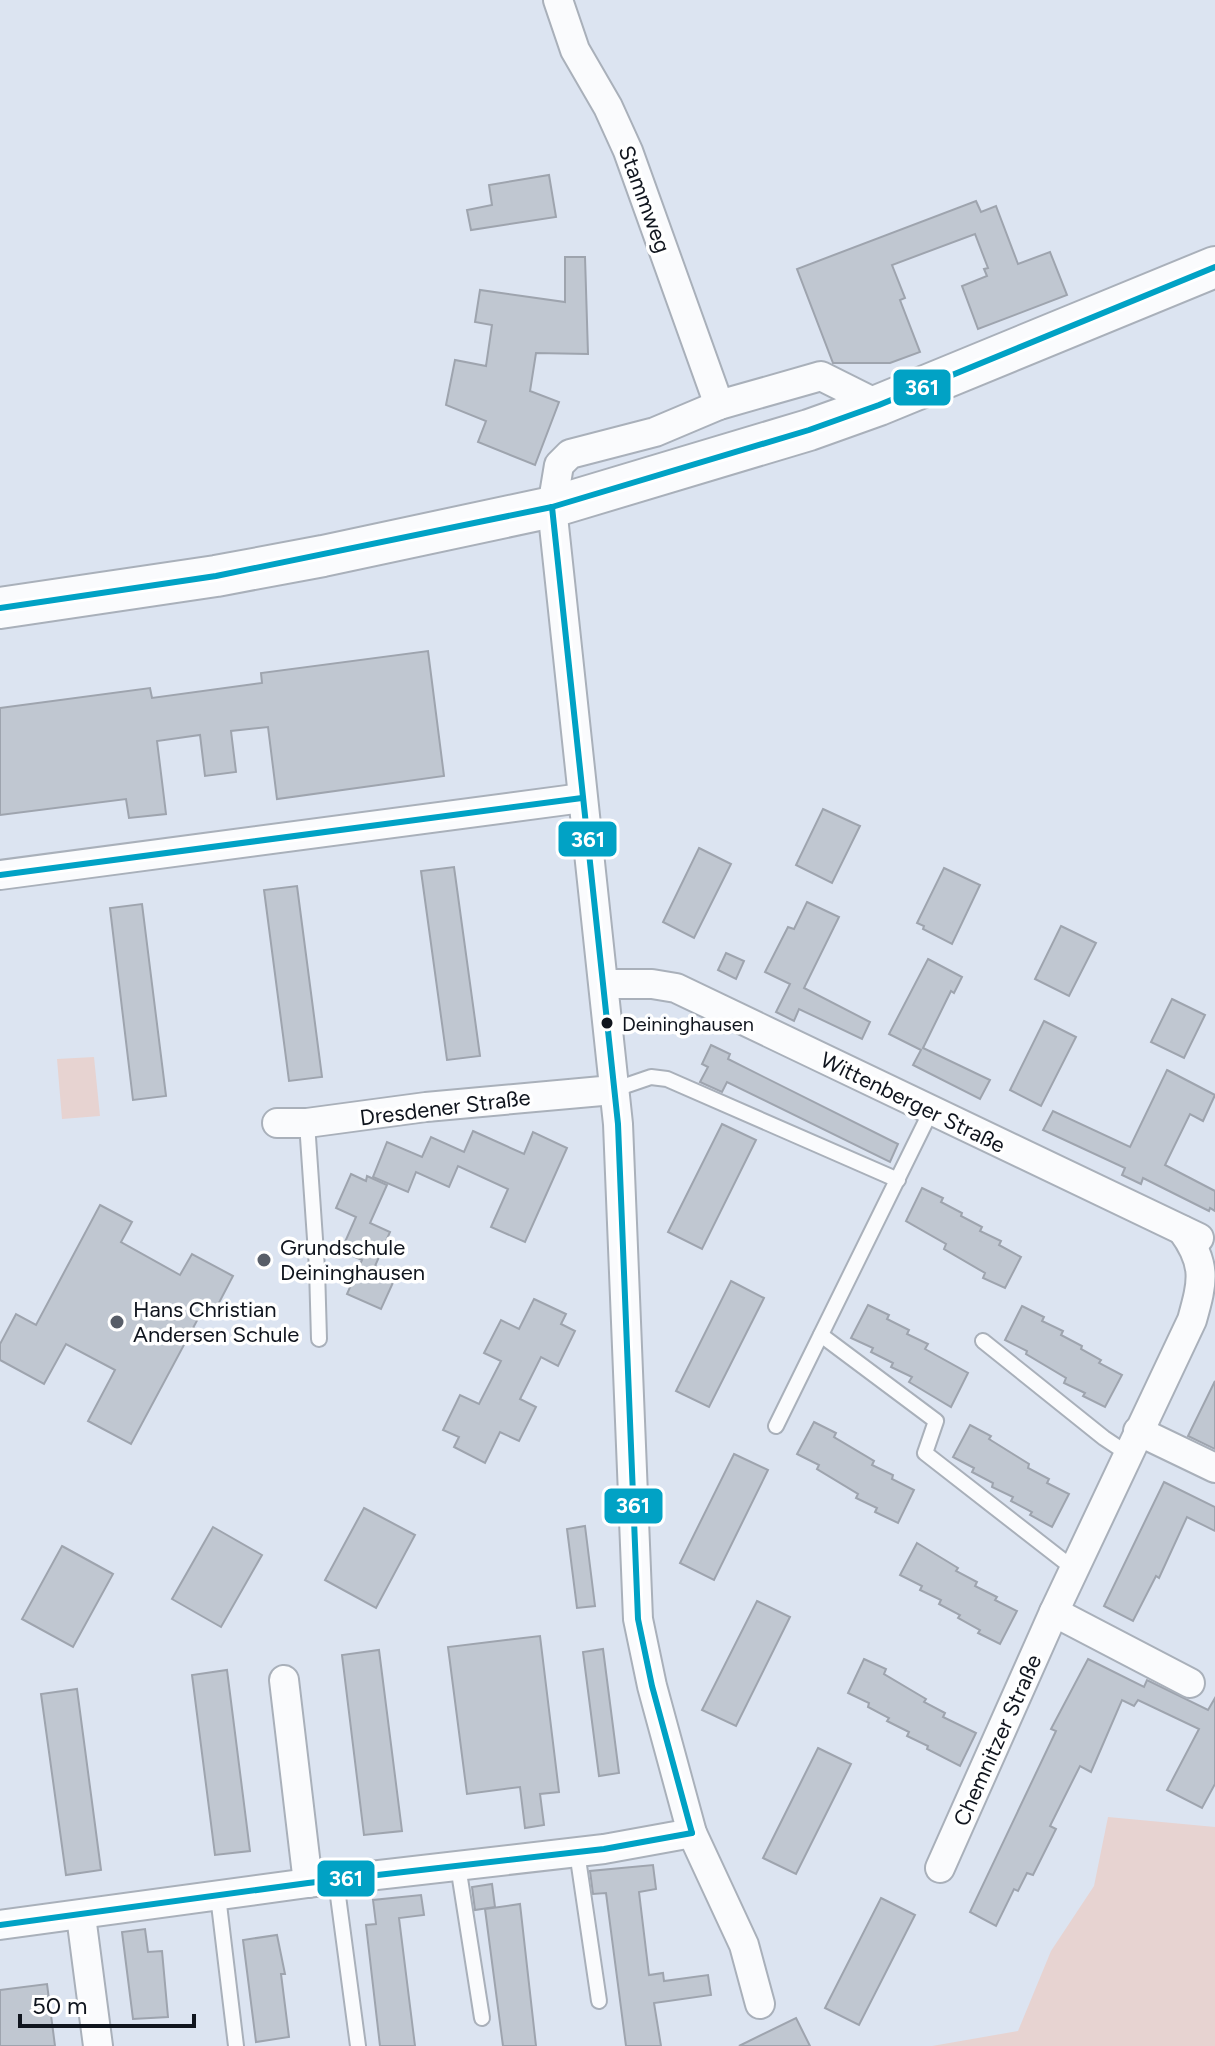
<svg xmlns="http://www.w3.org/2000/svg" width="1215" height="2046" font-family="Figtree,sans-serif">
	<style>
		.green { fill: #e7d3d1 }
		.building { fill: #c0c7d1; stroke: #9ea4ae; stroke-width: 2 }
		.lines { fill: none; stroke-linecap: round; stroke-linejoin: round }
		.service-casing { stroke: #a9b0ba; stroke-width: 18 }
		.minor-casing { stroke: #a9b0ba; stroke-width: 32 }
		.secondary-casing { stroke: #a9b0ba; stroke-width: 44 }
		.service { stroke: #fafbfd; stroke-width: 14 }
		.minor { stroke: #fafbfd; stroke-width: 28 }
		.secondary { stroke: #fafbfd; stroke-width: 40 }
		.bus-1-casing { stroke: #fff; stroke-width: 12 }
		.bus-1 { stroke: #01a2c5; stroke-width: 6 }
		.bus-dot { fill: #10151e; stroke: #fff; stroke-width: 3 }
		.poi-dot { fill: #575d68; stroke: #fff; stroke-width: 3 }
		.labels { text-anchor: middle; stroke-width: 7; stroke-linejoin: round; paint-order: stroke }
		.bus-label { font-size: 20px; fill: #10151e; stroke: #fff; text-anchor: start }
		.street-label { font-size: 22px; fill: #10151e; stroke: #fff }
		.poi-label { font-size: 22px; fill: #10151e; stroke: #fff; text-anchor: start }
		.line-badge { stroke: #fff; stroke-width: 3 }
		.badge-label { font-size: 22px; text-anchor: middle; font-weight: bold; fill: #fff }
	</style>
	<rect width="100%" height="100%" fill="#dce4f1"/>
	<g class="green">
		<polygon points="94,1057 100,1116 62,1119 57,1059"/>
		<polygon points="1108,1817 1215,1827 1215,2046 932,2046 1018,2031 1051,1951 1094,1886"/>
	</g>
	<g class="building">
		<polygon points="549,175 556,217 471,230 467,210 492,205 489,185"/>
		<polygon points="976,201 981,212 996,206 1018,264 1050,252 1067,295 978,329 962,286 987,276 984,269 988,268 975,234 892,265 905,298 900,300 920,352 890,363 833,363 797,269"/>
		<polygon points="565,257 585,257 588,354 536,353 530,391 559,402 535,465 478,442 486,421 446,405 455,360 486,366 492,325 475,322 480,290 565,302"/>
		<polygon points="428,651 444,776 277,799 268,727 231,731 236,772 205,776 200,735 157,741 166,814 129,818 126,799 0,815 0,708 150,688 152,698 262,683 261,673"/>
		<polygon points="823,809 860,826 832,883 796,865"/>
		<polygon points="699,848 731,864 694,938 663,922"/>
		<polygon points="454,867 480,1056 447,1060 421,871"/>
		<polygon points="944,868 980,885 952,944 923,929 924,926 917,923"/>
		<polygon points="297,886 322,1077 289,1081 264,890"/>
		<polygon points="807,902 839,917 804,988 870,1022 862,1039 799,1009 794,1021 776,1012 790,984 765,972 788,927 794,929"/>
		<polygon points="142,904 166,1096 133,1100 110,908"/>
		<polygon points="1061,926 1096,943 1069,996 1035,979"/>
		<polygon points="726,953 744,961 736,979 718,970"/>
		<polygon points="928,959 962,977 954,993 951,991 923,1048 990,1080 980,1099 913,1065 921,1050 889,1034"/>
		<polygon points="1172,999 1205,1015 1184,1058 1151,1042"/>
		<polygon points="1044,1021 1076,1037 1041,1106 1010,1090"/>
		<polygon points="711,1045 730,1054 728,1059 898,1144 890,1162 727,1082 722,1092 700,1082 708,1067 702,1064"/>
		<polygon points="1167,1070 1215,1095 1203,1121 1190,1114 1165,1165 1215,1191 1215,1211 1210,1208 1209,1211 1143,1178 1141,1184 1122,1175 1125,1168 1043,1130 1053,1111 1130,1147"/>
		<polygon points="722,1124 756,1140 702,1249 668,1232"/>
		<polygon points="473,1131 524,1154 533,1132 567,1148 525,1242 491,1227 508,1189 458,1166 449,1187 416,1172 408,1192 373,1177 387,1142 422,1157 431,1137 464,1152"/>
		<polygon points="351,1174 366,1181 367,1176 387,1185 370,1223 390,1232 375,1266 396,1276 381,1309 347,1294 362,1260 341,1251 356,1217 336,1208"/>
		<polygon points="922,1188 943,1198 941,1202 962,1213 961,1216 982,1227 980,1231 1001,1241 999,1245 1021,1257 1005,1288 983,1278 985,1273 944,1249 946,1244 906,1221"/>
		<polygon points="100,1205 132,1222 121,1242 180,1275 192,1254 233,1276 211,1318 201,1313 131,1444 88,1421 115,1370 66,1344 44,1384 0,1360 0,1344 16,1314 36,1325"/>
		<polygon points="731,1281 764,1298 709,1407 676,1391"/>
		<polygon points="534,1299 566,1314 561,1324 575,1331 558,1366 541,1357 520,1399 536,1407 519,1441 500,1432 485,1463 454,1447 459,1437 443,1430 460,1395 479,1404 501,1361 484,1353 501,1320 519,1329"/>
		<polygon points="868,1305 889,1315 887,1319 909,1330 907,1334 928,1344 925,1349 968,1373 951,1407 909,1382 912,1377 891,1367 893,1363 871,1352 873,1348 851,1338"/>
		<polygon points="1022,1306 1044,1317 1042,1321 1063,1331 1061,1335 1082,1346 1081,1349 1101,1360 1099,1363 1122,1375 1105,1407 1083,1396 1085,1393 1064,1383 1066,1378 1026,1354 1027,1351 1005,1340"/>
		<polygon points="1215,1381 1215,1449 1188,1436"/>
		<polygon points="814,1422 836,1433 834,1437 874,1461 872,1465 893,1475 892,1479 914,1490 898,1523 875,1512 877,1508 856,1498 858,1494 817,1469 819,1465 797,1454"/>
		<polygon points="970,1425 991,1436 989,1439 1029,1464 1028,1468 1049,1479 1047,1483 1069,1494 1052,1527 1030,1515 1032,1512 1011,1501 1013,1497 992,1487 993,1483 972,1472 974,1468 953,1457"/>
		<polygon points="734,1454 768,1470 714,1580 680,1563"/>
		<polygon points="1164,1482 1215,1507 1215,1531 1187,1517 1159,1578 1156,1576 1133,1621 1104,1606"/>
		<polygon points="364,1508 415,1535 376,1608 325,1580"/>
		<polygon points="585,1526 595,1606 577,1608 567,1529"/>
		<polygon points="213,1527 262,1555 221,1627 172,1599"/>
		<polygon points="917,1543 958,1568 956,1571 977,1582 975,1586 997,1597 995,1600 1017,1611 1000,1644 978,1633 980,1630 958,1618 960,1615 939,1604 941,1600 920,1590 922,1586 900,1575"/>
		<polygon points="62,1546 113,1574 73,1647 22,1619"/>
		<polygon points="757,1601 790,1617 736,1726 702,1710"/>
		<polygon points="540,1636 559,1792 540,1794 544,1825 525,1828 520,1787 467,1794 448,1647"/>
		<polygon points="603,1649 619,1773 599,1776 583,1652"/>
		<polygon points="379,1650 402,1831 364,1835 342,1655"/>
		<polygon points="864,1659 886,1669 884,1674 926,1699 924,1702 945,1713 943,1717 976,1733 960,1766 927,1749 928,1746 907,1736 909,1732 887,1721 889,1718 868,1707 869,1703 848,1693"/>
		<polygon points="1088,1659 1144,1687 1147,1680 1208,1710 1215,1698 1215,1784 1202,1808 1167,1790 1199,1729 1138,1700 1134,1706 1122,1700 1091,1772 1080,1766 1050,1826 1056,1829 1033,1875 1027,1873 1018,1891 1014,1889 996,1926 970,1912 1056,1731 1051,1729"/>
		<polygon points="227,1670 250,1851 215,1855 192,1675"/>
		<polygon points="77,1689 101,1870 66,1875 41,1694"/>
		<polygon points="818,1748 851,1764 796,1874 763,1858"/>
		<polygon points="653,1865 656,1889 639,1892 649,1975 663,1973 664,1981 708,1975 711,1995 654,2003 661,2046 626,2046 606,1893 593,1894 590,1871"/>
		<polygon points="492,1884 495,1907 475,1910 472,1887"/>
		<polygon points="421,1895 424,1915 399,1918 415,2046 380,2046 366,1925 376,1924 373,1900"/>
		<polygon points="881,1898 915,1915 859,2025 825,2008"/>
		<polygon points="520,1904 536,2046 503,2046 485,1909"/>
		<polygon points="145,1929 148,1952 162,1951 168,2017 133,2019 122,1932"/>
		<polygon points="277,1935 285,1974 281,1974 289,2037 256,2042 243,1940"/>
		<polygon points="47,1984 55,2046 0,2046 0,1990"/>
		<polygon points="796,2018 810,2046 739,2046"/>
	</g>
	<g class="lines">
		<defs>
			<g id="service">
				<polyline points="613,1090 651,1077 667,1079 898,1180"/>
				<polyline points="307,1123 317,1268 319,1339"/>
				<polyline points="821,1335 936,1421 925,1453 1074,1569"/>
				<polyline points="983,1341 1104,1438 1128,1454"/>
				<polyline points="776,1426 931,1111"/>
				<polyline points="577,1852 599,2001"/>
				<polyline points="458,1866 482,2018"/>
				<polyline points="336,1881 358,2046"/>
				<polyline points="218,1896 236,2046"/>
			</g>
			<g id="minor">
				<polyline points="558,0 575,50 608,107 628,151 719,405"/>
				<polyline points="0,875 582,798"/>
				<polyline points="605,984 652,984 676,988 1199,1238"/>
				<polyline points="277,1123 307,1123 426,1107 613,1090"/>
				<polyline points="1138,1431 1215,1468"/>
				<polyline points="1054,1612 1190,1683"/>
				<polyline points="284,1680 308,1883"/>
				<path d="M940,1868L1054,1612L1192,1320C1203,1281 1207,1264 1182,1230"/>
				<polyline points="81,1916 98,2046"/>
				<polyline points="0,1925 308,1883 604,1849 692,1833"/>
				<polyline points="760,2004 744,1945 692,1833 652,1686 638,1619 618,1124 552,507 559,465 570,454 655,432 719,405 821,376 879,405"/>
			</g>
			<polyline id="secondary" points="0,608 216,576 323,556 552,507 809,430 879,405 1215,267"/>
		</defs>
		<use href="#service" class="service-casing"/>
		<use href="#minor" class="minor-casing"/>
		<use href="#secondary" class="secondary-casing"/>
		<use href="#service" class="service"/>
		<use href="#minor" class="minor"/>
		<use href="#secondary" class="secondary"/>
		<defs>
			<g id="bus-1">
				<polyline points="552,507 618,1124 638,1619 652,1686 692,1833"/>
				<polyline points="0,608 216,576 552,507 809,430 879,405 1215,267"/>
				<polyline points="0,875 582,798"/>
				<polyline points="0,1925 308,1883 604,1849 692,1833"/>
			</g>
		</defs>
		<use href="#bus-1" class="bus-1-casing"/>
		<use href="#bus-1" class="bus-1"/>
	</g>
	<circle class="bus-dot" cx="607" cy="1023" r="7"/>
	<g class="poi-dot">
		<circle cx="264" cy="1260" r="8"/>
		<circle cx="117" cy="1322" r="8"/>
	</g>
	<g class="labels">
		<g class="bus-label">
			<text x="622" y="1031">Deininghausen</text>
		</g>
		<g class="street-label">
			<text transform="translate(645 199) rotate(70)" y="8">Stammweg</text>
			<text transform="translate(913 1102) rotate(26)" y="8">Wittenberger Straße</text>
			<text transform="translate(445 1107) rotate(-7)" y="8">Dresdener Straße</text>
			<text transform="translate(997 1740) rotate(-66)" y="8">Chemnitzer Straße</text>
		</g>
		<g class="poi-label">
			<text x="280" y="1255">Grundschule<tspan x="280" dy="25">Deininghausen</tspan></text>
			<text x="133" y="1317">Hans Christian<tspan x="133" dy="25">Andersen Schule</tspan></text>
		</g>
	</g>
	<g class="line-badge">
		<rect x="892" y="368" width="60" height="39" rx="8" fill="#01a2c5"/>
		<rect x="557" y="820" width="61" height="38" rx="8" fill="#01a2c5"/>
		<rect x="603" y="1487" width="61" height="38" rx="8" fill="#01a2c5"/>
		<rect x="316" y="1859" width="60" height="39" rx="8" fill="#01a2c5"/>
	</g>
	<g class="badge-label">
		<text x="922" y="395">361</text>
		<text x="588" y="847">361</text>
		<text x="633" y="1513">361</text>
		<text x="346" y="1886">361</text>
	</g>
	<path d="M20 2014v12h174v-12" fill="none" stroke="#10151e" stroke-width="4"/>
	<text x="32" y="2014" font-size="24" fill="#10151e" stroke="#ffffff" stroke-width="6" paint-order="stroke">50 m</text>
</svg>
